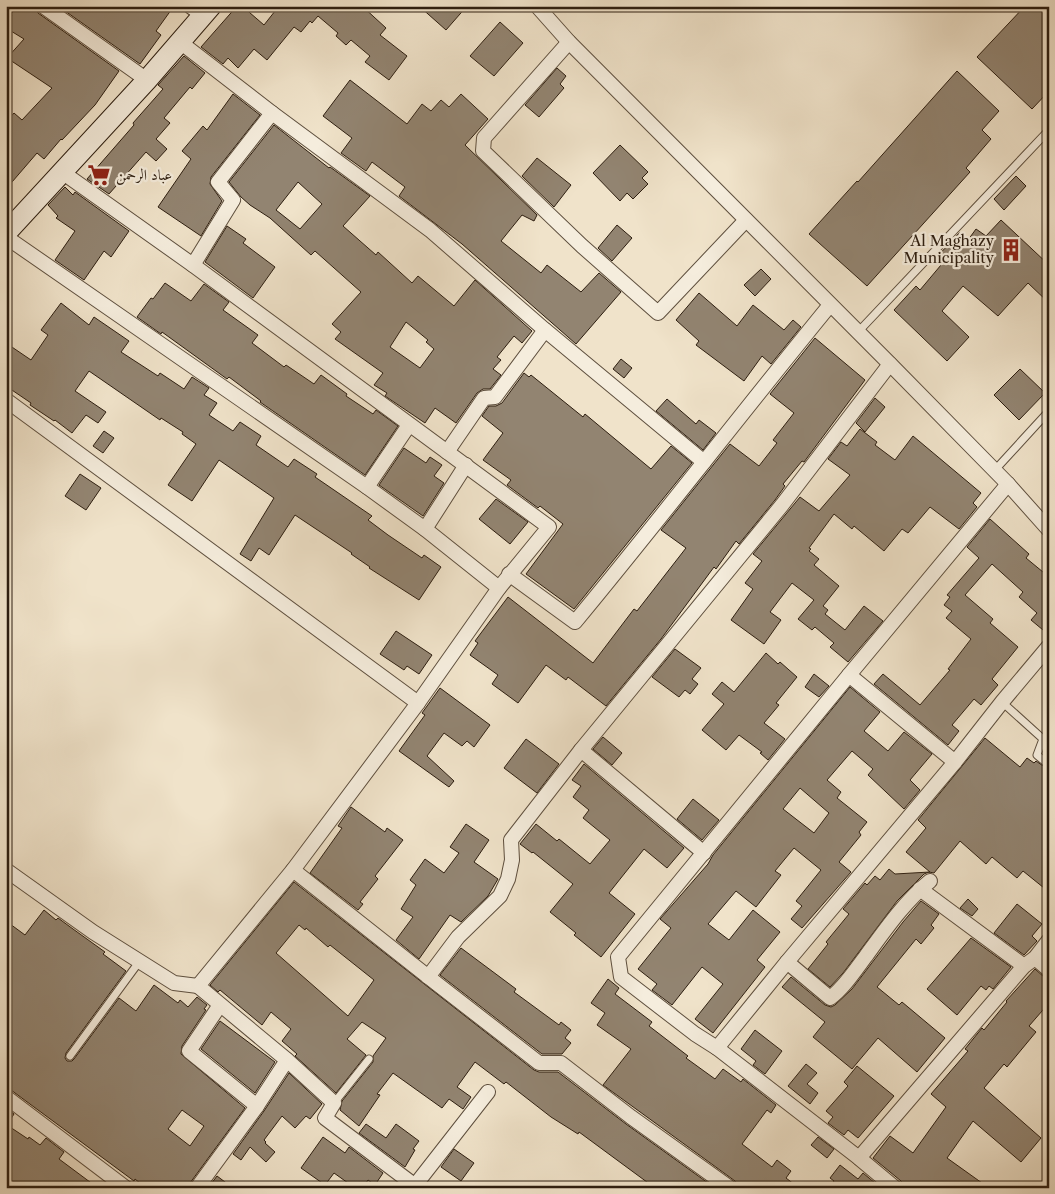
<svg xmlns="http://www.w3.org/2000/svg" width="1055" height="1194" font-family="'Libre Caslon Text',Amiri,serif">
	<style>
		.building { fill: #928471; stroke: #2d1e10; fill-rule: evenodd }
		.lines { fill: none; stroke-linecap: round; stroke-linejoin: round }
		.lane-casing { stroke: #5e4f3e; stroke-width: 9 }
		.street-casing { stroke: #5e4f3e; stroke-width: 16 }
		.secondary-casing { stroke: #2d1e10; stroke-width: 22 }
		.lane { stroke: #f5eddd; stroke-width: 7 }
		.street { stroke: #f5eddd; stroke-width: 14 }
		.secondary { stroke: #f5eddd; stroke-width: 20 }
		.labels { text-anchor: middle; stroke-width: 4.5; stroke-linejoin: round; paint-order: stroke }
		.poi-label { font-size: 15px; fill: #2d1e10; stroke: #f5eddd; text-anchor: start }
	</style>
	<rect width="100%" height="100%" fill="#f0e3ca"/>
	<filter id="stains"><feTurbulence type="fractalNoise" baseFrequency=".004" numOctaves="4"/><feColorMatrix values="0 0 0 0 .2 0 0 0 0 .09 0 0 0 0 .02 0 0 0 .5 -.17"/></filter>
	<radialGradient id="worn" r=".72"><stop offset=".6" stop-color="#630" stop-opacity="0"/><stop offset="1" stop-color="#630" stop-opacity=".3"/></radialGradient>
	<g class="building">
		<polygon points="6,6 34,6 38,13 119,71 95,105 62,140 61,139 44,159 37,153 6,189 6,122 14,113 22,120 52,88 7,58 24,39 6,28 6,24 12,15 6,11"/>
		<polygon points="58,6 174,6 156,31 161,35 140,64"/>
		<polygon points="237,6 242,6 264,25 279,6 362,6 386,28 380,35 407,56 389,80 365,62 370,56 351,40 346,45 336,36 338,33 318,16 312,23 310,21 301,32 294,27 267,60 254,49 238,68 228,58 223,64 201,47"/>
		<polygon points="419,6 467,6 446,30"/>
		<polygon points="1025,6 1049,6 1049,91 1032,109 977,57"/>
		<polygon points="500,22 523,43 494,76 470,56"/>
		<polygon points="184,56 205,73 192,89 190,87 164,118 170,123 156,139 167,149 156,161 146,152 109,194 87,179 134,125 133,123 163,89 158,85"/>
		<polygon points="557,68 566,76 560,84 564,88 539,117 525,105"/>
		<polygon points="957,71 999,111 982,130 991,139 966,168 970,172 867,286 809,234 857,181 858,182"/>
		<polygon points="350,80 407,124 422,104 431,111 441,100 449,107 461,94 488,119 465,145 537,215 534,221 522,215 501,241 541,273 547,265 581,292 599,273 621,292 576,344 462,244 399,196 405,187 372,162 366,171 341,153 352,138 323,116"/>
		<polygon points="233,94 260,115 211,177 210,184 222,201 201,236 158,207 191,159 182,151 203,126 207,130"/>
		<path d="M274,125L329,168L330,167L370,196L343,226L376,255L378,252L412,283L418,276L454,306L475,280L532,331L522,343L514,336L497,357L501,360L493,369L501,375L490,389H483L477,393L456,423L435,408L425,423L385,396L387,393L374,385L383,373L335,339L341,332L332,324L361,292L315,251L311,255L270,218L250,205L241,197L229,182ZM298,182L322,204L300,229L276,210ZM406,322L428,340L426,342L434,349L420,368L390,347Z"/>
		<polygon points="620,145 648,172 642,178 648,184 633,199 627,193 620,201 593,173"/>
		<polygon points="537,158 571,185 554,207 522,176"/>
		<polygon points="1016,176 1026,186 1004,210 994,199"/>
		<polygon points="65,187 73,195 75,192 129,231 111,257 104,251 84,280 55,260 75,231 56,218 58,216 48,205"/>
		<polygon points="1001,220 1049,265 1049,303 1028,283 998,316 963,286 942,311 969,337 947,361 894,310 916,286 920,290 941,265 935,259 960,232 968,240 976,229 986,236"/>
		<polygon points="617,225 632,238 612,261 598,248"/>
		<polygon points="227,226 246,239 243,243 275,267 253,298 205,262"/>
		<polygon points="761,269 771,279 755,296 744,285"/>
		<polygon points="165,283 191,301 204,284 229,302 223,310 258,335 252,343 284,367 286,365 314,384 321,375 347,394 346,396 373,414 376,410 398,426 365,475 260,402 261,401 229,377 227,379 162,332 161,334 137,317 151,298 153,299"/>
		<polygon points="699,293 737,326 753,305 784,330 793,320 801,327 771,364 762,356 744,381 696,345 699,341 676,320"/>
		<polygon points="61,303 89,325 94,317 129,341 121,352 158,376 160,373 184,389 192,377 209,388 204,395 217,403 209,415 233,431 240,422 261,436 256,445 288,467 294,459 317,474 315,477 372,516 368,520 388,535 422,558 424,555 441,567 419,600 369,568 370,567 351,554 352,553 295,515 269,555 259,548 251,561 240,554 274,498 219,460 192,501 168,485 196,444 182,434 183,432 161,418 160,420 89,371 75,391 106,412 98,423 86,415 72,433 55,420 54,421 30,405 31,403 6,386 6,343 31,360 48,335 41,330"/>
		<polygon points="815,338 865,380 804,462 802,461 783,484 785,486 775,500 739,544 736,541 716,569 714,567 661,639 606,706 568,677 566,680 546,665 518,703 492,684 498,675 470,655 478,643 475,641 508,597 593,663 634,609 637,611 686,548 661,530 730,444 759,466 777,443 773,440 794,413 770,394"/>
		<polygon points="621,359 632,368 624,378 613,369"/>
		<polygon points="1020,369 1045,393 1019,420 994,395"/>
		<polygon points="524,373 529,377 531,375 583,417 585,414 651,469 671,446 692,463 574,609 526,574 563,524 540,506 538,508 507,485 511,480 483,460 503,433 482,416 489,406 496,406 502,403"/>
		<polygon points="875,398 885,407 865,432 856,423"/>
		<polygon points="667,399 696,424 699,420 716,433 703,450 656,411"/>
		<polygon points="860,429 877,442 875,445 895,460 913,436 981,493 973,503 977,507 959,529 930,507 908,533 902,529 884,551 854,526 852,529 834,514 809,548 811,549 809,551 819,559 814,565 839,586 823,606 828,610 825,614 845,630 864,606 883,621 848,662 830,647 834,643 815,627 812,630 798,619 814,600 792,583 770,612 781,620 764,644 731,620 753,589 745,583 762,561 753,554 800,497 819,511 850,475 828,459 841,442 847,446"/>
		<polygon points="104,431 114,438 103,453 93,446"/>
		<polygon points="404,448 426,463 430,457 442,465 434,476 444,483 423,516 379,485"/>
		<polygon points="80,474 101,488 86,510 65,496"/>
		<polygon points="496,499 528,522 510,544 479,519"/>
		<polygon points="990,519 1029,554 1026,558 1049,577 1049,624 1043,630 1031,620 1037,613 1019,597 1023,592 992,564 965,595 993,619 990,623 1018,647 992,679 998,685 981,705 974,699 952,725 959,731 948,745 874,684 883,674 920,705 950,670 948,669 971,639 946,618 952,611 944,605 950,597 947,595 979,558 967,547"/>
		<polygon points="396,631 432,655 419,674 407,666 404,670 380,654"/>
		<polygon points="675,649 701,668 692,679 698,684 690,694 685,690 679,697 652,677"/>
		<polygon points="766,653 778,664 780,662 797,677 776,703 779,705 764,723 785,739 768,760 760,753 762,752 739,735 726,750 702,730 724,704 712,694 722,682 734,692"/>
		<polygon points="814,674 829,686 819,697 805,687"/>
		<path d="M850,687L880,712L864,731L888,751L904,732L932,754L910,780L920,790L904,809L868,775L873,769L852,751L827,780L841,792L837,798L867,822L859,832L861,835L839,862L851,872L802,928L791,919L802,906L796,901L821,870L794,848L775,871L781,875L756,907L736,891L708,924L729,940L753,910L780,932L757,960L765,967L713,1033L695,1019L723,984L702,967L672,1005L652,990L657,984L638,969L671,928L660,919L708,864L713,855ZM800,788L829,813L814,833L783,809Z"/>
		<polygon points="440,688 490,725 474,747 467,741 462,746 444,733 427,756 454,781 449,787 399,751 425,715 422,713"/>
		<polygon points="603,737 622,753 612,765 593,749"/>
		<polygon points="985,738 1020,767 1027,758 1034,763 1036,761 1049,770 1049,892 1023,871 1017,878 992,857 986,864 960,841 934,873 929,872 924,874 897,901 843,973 830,987 808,969 828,944 826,942 849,914 843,909 865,883 867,885 875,876 880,880 889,869 895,874 930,872 906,852 926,828 918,820"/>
		<polygon points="526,739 559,764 537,793 504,768"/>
		<polygon points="584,764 684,848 667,868 644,849 609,893 635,914 601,957 574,935 576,933 550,912 573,884 533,852 532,853 520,844 536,824 557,841 559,839 590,864 610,840 583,818 589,810 573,797 581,786 572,780"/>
		<polygon points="693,799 719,820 702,840 677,819"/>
		<polygon points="351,807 385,832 387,828 403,840 375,876 378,879 360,902 363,904 358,910 310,873 342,828 338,826"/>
		<polygon points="466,824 489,840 474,862 498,879 488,896 461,922 450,915 419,959 396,940 413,917 401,909 416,885 410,880 425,859 444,873 459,853 450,847"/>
		<path d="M294,882L534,1070L539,1072H558L626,1124L715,1188H655L579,1132L578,1134L551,1117L506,1082L504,1084L475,1062L457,1087L471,1097L463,1109L449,1099L442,1108L393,1073L377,1094L380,1095L359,1126L340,1110L342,1101L373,1062V1056L386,1038L362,1022L347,1039L366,1055L336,1093L295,1056L297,1054L282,1041L291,1029L271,1012L262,1025L220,990L218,992L210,985ZM299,925L305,930L306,928L328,947L330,945L374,980L348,1016L276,953Z"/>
		<polygon points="968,899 978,909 972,916 960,908"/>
		<polygon points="921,901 939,914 931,925 934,928 921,944 916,939 877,987 899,1005 902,1002 945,1038 917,1072 878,1038 852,1069 813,1037 825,1022 782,987 791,977 825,1005 831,1007 835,1005 852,989 903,922"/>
		<polygon points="1017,904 1042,924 1032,936 1037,941 1024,955 994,933"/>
		<path d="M44,910L56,920L58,918L73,929L105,952L103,954L126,971L66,1053L65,1058L67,1061H72L74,1059L119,998L136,1011L154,985L178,1003L180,1000L188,1007L197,997L207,1005L204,1009L206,1010L182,1046L181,1054L245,1108L190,1183L188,1188H156L149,1183L146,1188L135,1179L134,1181L11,1090L6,1088V921L25,935ZM182,1110L204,1126L190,1146L168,1129Z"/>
		<polygon points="971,938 1011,967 993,989 989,986 986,990 981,986 957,1015 927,989"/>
		<polygon points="461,948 516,989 514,992 559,1025 561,1022 571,1030 565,1038 571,1043 562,1054 542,1054 440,975"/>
		<polygon points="1035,969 1044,977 1049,979 1049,1003 1029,1026 1036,1032 1007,1067 1004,1064 984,1088 1041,1138 1021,1162 973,1121 947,1158 989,1188 904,1188 901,1181 873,1158 890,1136 913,1153 946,1107 931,1094 968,1051 965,1049 982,1028 984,1030 1007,1002 1006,1001"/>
		<polygon points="608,979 619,988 615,994 652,1022 649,1026 688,1056 686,1058 715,1079 723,1069 741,1082 743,1079 776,1105 771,1113 767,1110 742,1144 772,1167 777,1160 791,1171 786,1178 799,1188 739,1188 735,1181 603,1085 631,1049 597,1025 605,1013 591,1003"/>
		<polygon points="220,1021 275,1062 255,1093 201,1049"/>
		<polygon points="755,1030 782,1051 765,1074 753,1065 756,1061 741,1049"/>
		<polygon points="806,1064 817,1073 807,1084 818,1093 810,1104 788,1086"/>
		<polygon points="857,1066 894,1096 858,1138 848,1130 844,1135 828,1123 833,1117 826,1111 848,1086 844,1082"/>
		<polygon points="289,1073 322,1104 310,1119 306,1116 295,1128 282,1116 264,1140 266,1142 265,1143 275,1152 266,1162 250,1147 241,1160 233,1154 264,1111"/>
		<polygon points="6,1108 14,1114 7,1125 28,1139 29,1137 40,1145 46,1138 64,1152 59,1159 98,1188 6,1188"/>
		<polygon points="366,1124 386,1138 396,1124 419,1141 413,1149 415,1150 405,1167 359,1133"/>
		<polygon points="323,1137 345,1153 349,1147 383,1173 375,1185 368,1180 364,1186 359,1182 355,1188 334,1173 325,1185 301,1168"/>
		<polygon points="818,1137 834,1149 827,1158 811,1145"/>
		<polygon points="454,1149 474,1163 461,1181 441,1167"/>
		<polygon points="840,1165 858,1179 863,1173 881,1188 829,1188 834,1181 830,1178"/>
		<polygon points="217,1176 233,1188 208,1188"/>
	</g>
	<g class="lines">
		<defs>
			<g id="lane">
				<polyline points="858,332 1049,130"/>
				<polyline points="994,471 1049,411"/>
				<polyline points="1002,702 1043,739 1037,755 1049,765"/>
				<polyline points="70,1056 139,962"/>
				<polyline points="334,1103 369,1059"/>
			</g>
			<g id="street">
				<polyline points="43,6 147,80"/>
				<polyline points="190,6 202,15"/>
				<polyline points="537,6 569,42 890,364 1008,484 1049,530"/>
				<polyline points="180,42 272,113 430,230 545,330 704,462"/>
				<polyline points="569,42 484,138 483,151 582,246 658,313 746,220"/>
				<polyline points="62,172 193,265 549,527 499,588 418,703 293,870 198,986 287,1060 334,1103 325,1118 418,1188"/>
				<polyline points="6,237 367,487 425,529 499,588"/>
				<polyline points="193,265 233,200 218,182 272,113"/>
				<polyline points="6,400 418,703"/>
				<polyline points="447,452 484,398 495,397 545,330"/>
				<polyline points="367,487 409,425"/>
				<polyline points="425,529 466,465"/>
				<path d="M509,574L575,622C662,517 744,410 830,305"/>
				<polyline points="849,675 955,762"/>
				<polyline points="581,750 704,853"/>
				<polyline points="6,870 93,932 174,983 198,986"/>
				<polyline points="293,870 436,983 539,1063 561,1063 631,1117 730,1188"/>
				<polyline points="920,889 1024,966"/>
				<polyline points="1035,958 1049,970"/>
				<path d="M787,962L830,998C844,988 856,969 866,956C885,930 905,901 930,881"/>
				<polyline points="428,977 458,937 500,896 508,879 512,860 511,840 581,750 782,505 890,364"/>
				<polyline points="220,1005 189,1051 257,1106"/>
				<polyline points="717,1048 695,1034 621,977 618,957 849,675 1008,484"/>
				<polyline points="6,1097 126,1188"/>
				<polyline points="859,1158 1024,966 1035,958 1049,940"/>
				<polyline points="197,1188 257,1106 287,1060"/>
				<polyline points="413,1188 488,1092"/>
				<polyline points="895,1188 859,1158 717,1048 787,962 955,762 1002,702 1049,646"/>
			</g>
			<polyline id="secondary" points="6,233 147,80 211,6"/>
		</defs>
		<use href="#lane" class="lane-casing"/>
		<use href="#street" class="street-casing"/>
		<use href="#secondary" class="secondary-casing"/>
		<use href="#lane" class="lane"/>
		<use href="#street" class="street"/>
		<use href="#secondary" class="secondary"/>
	</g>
	<defs>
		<symbol id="supermarket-bare" viewBox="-9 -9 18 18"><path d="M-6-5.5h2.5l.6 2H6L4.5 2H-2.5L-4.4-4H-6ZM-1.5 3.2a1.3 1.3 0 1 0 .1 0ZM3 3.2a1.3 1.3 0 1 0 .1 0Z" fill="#8f2418" stroke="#f5eddd" stroke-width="2.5" paint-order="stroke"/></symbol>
		<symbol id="building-bare" viewBox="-9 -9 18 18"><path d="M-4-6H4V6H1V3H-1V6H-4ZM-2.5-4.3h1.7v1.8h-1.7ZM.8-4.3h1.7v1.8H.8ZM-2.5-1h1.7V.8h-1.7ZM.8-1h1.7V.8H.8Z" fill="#8f2418" stroke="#f5eddd" stroke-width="2.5" paint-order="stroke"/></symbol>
	</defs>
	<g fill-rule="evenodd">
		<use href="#supermarket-bare" x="83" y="159" width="32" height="32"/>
		<use href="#building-bare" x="995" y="234" width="32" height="32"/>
	</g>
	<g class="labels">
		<g class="poi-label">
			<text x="116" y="180">عباد الرحمن</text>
			<text x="994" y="246" text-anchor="end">Al Maghazy<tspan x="994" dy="17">Municipality</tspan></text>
		</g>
	</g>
	<rect width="1055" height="1194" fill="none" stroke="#f0e3ca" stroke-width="25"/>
	<rect x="8" y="8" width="1040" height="1179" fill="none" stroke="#2d1e10" stroke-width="2.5"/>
	<rect x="12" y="12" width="1030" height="1169" fill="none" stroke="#2d1e10"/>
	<rect width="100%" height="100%" filter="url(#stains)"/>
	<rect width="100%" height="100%" fill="url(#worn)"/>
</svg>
